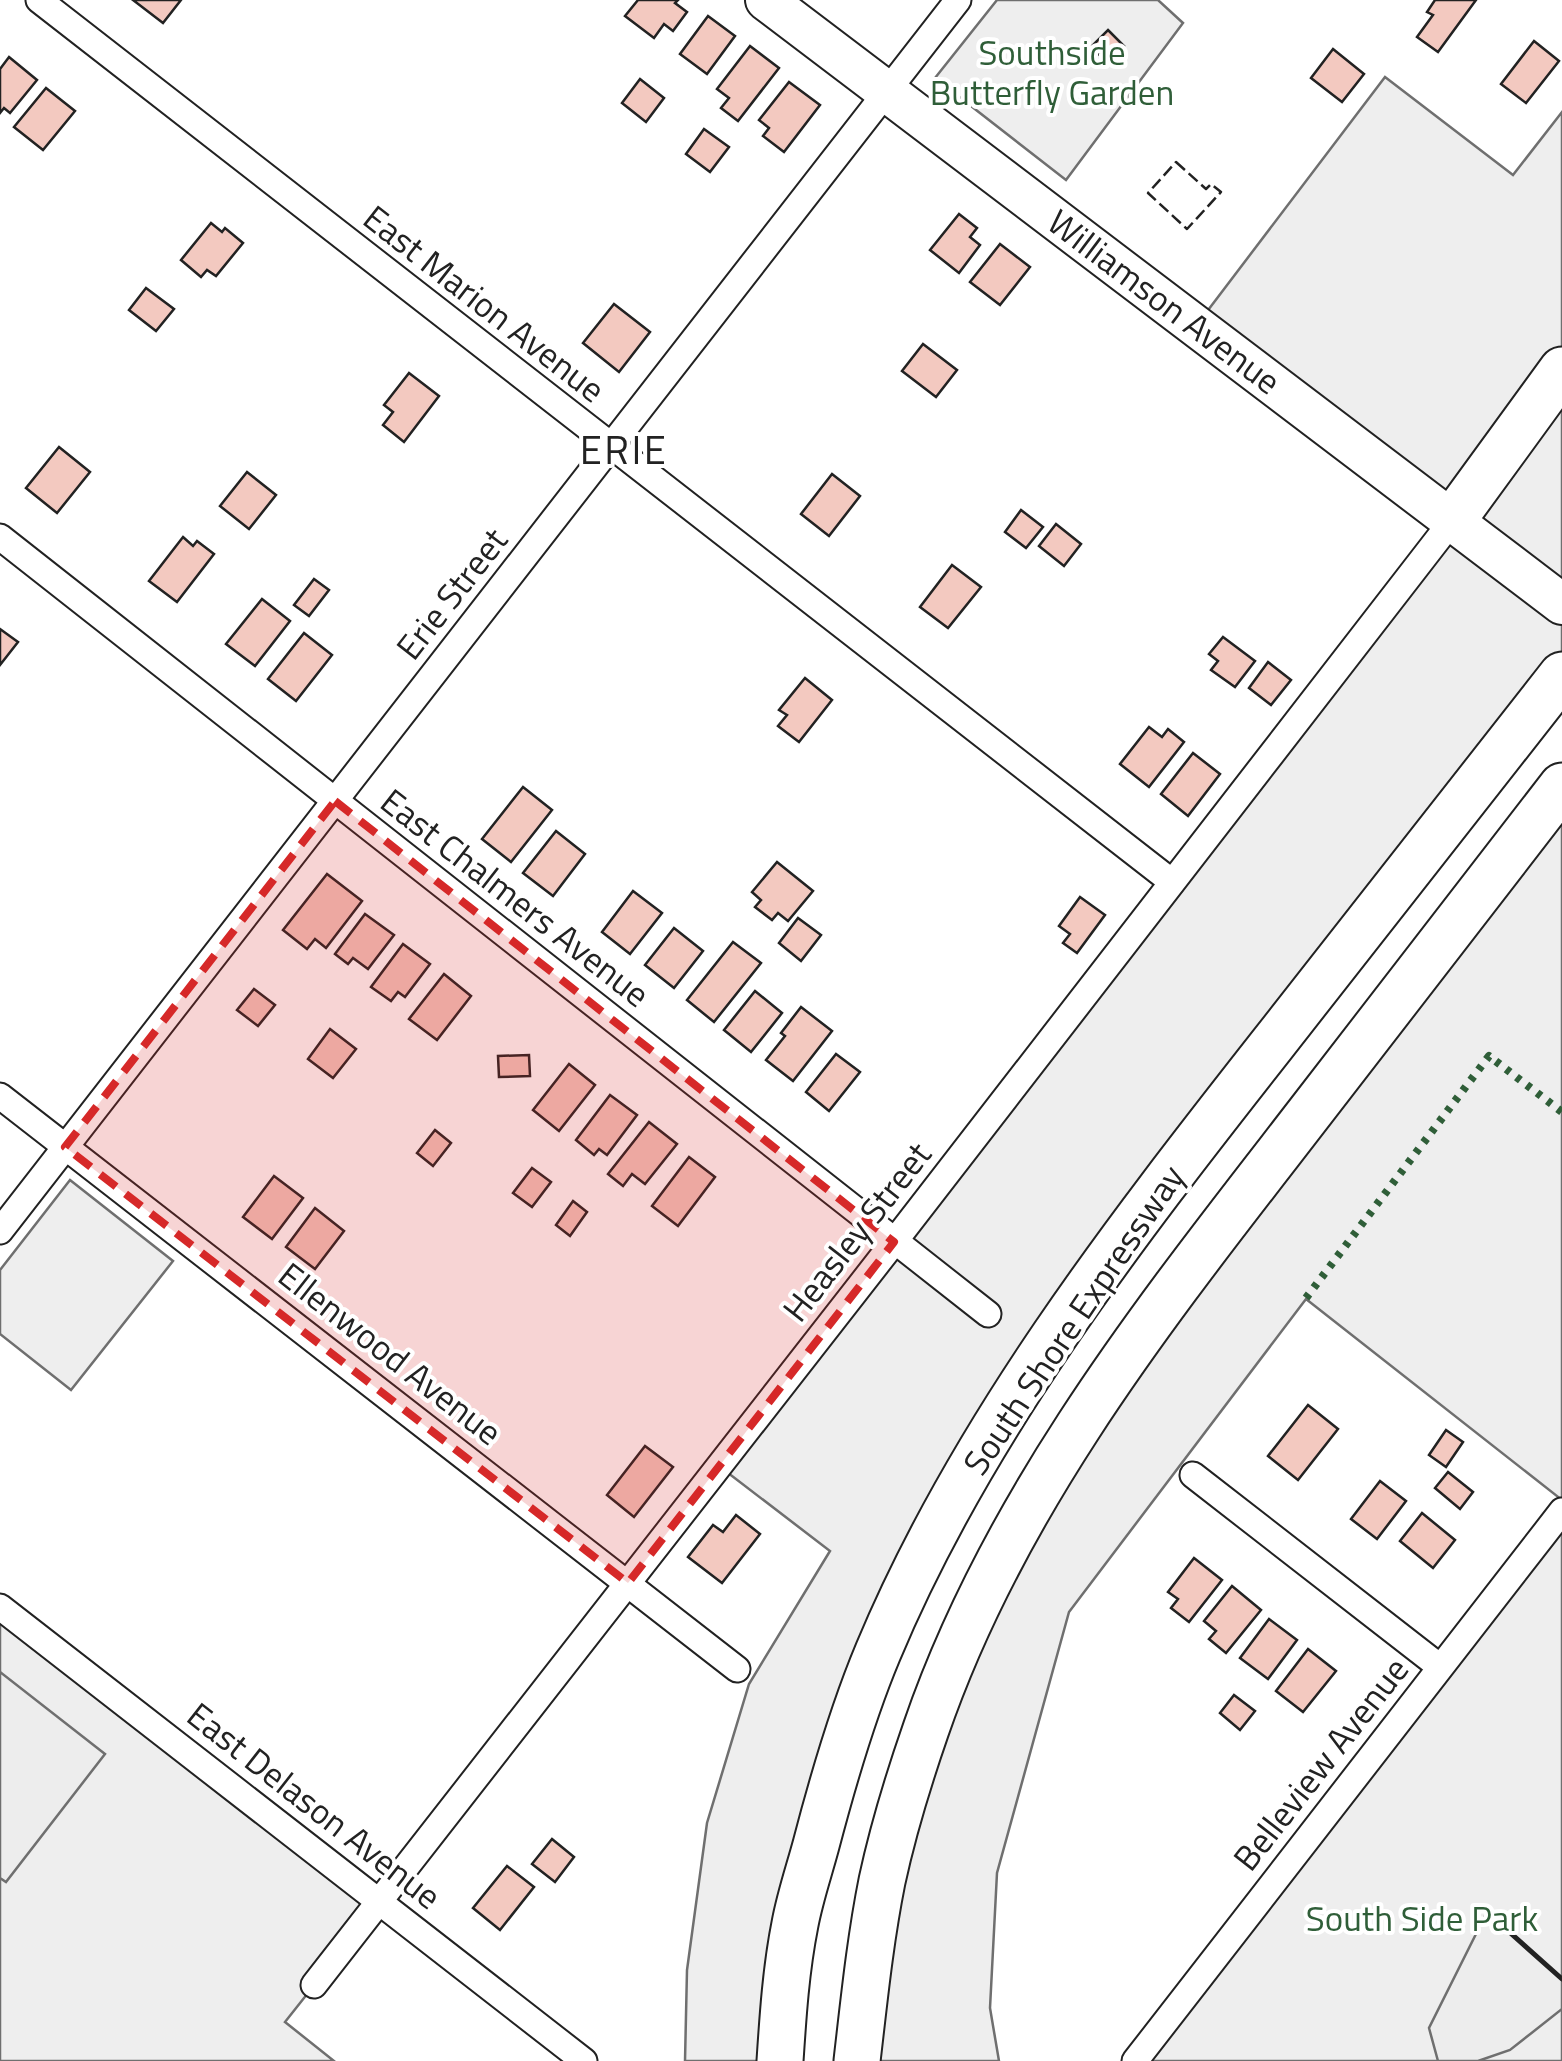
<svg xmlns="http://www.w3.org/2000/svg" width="1562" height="2061" font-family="'Titillium Web',sans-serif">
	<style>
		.green { fill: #eee; stroke: #6f6f6f; stroke-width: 2.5 }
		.parking { fill: #ededed; stroke: #6f6f6f; stroke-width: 2.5 }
		.building { fill: #f3c9c0; stroke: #222; stroke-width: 2.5 }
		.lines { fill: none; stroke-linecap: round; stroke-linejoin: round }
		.minor-casing { stroke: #222; stroke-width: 29 }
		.primary-casing { stroke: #222; stroke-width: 44 }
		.motorway-casing { stroke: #222; stroke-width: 49 }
		.minor { stroke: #fff; stroke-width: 25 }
		.primary { stroke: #fff; stroke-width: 40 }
		.motorway { stroke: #fff; stroke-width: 45 }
		.hedge { stroke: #2f5e38; stroke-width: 8; stroke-dasharray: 5 8; stroke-linecap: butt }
		.fence { stroke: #222; stroke-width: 2.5; stroke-dasharray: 12 5; stroke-linecap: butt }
		.wall { stroke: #222; stroke-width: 5 }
		.marked { fill: #d62828; fill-opacity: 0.2; stroke: #d62828; stroke-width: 8; stroke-dasharray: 20 12; stroke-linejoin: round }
		.labels { text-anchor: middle; stroke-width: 8; stroke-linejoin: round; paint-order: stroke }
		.park-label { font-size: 35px; fill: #2f5e38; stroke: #fff }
		.street-label { font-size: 35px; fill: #222; stroke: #fff }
		.quarter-label { font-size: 40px; letter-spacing: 2.5px; fill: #222; stroke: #fff }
	</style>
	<rect width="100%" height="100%" fill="#fff"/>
	<g class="green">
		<polygon points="997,0 1158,0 1183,23 1066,180 935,78"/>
		<polygon points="1385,77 1513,175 1562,112 1562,675 1215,1118 878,1651 780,2061 685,2061 687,1970 707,1823 749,1684 830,1551 719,1466 1452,521 1196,326"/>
		<polygon points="1562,787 1562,1500 1306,1299 1069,1612 997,1873 990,2008 999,2061 857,2061 872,1938 999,1559"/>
		<polygon points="70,1180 173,1261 71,1390 0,1334 0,1270"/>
		<polygon points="1562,1511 1562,2061 1135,2061"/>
		<polygon points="0,1607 380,1902 285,2022 334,2061 0,2061"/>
	</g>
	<g class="parking">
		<polygon points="0,1672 105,1754 6,1882 0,1878"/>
		<polygon points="1487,1912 1562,1979 1562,2009 1510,2050 1478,2061 1438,2061 1429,2028"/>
	</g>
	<g class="building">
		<polygon points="133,0 181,0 163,23"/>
		<polygon points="638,0 678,0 675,3 687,12 673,31 664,24 654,38 625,16"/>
		<polygon points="1435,0 1476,0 1438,52 1417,37 1433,15 1427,12"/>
		<polygon points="708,16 735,36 707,74 680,54"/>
		<polygon points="1108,30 1124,46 1108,63 1091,47"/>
		<polygon points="1534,41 1559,61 1526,103 1501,84"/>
		<polygon points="750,46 779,68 738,121 721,108 729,98 717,89"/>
		<polygon points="1333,49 1364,74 1342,102 1311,78"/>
		<polygon points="9,57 37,80 10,113 4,108 0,113 0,69"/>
		<polygon points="640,79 664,98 646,122 622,103"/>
		<polygon points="789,82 820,105 784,152 763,136 769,128 759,120"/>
		<polygon points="46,88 75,111 43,150 14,127"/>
		<polygon points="704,129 729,147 710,172 686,154"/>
		<polygon points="959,214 977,228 970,237 980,245 959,273 930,250"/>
		<polygon points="211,223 222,232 225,228 243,243 216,276 207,270 201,277 181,260"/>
		<polygon points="1000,244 1030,267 1000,305 970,282"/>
		<polygon points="146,288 174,309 156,331 129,310"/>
		<polygon points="614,304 650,332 619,372 583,343"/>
		<polygon points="923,344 957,370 936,397 902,371"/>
		<polygon points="409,373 439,396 404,442 383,425 393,412 384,405"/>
		<polygon points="59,447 90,472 57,513 26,488"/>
		<polygon points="247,472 276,495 249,529 220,506"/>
		<polygon points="832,474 860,496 829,536 801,514"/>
		<polygon points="1021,510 1043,527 1026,548 1005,532"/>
		<polygon points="1056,524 1081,544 1064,566 1039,546"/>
		<polygon points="183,537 193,546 197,541 214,554 177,602 149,581"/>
		<polygon points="952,565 981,587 948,628 920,607"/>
		<polygon points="314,579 329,590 309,616 294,605"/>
		<polygon points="262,599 290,621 255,666 226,644"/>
		<polygon points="0,629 18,642 0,665"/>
		<polygon points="304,633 332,655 296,701 268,679"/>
		<polygon points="1223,637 1255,661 1235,687 1211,670 1218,661 1209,654"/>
		<polygon points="1268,662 1291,680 1271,705 1249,688"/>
		<polygon points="805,678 832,700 799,742 778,726 787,715 779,710"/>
		<polygon points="1149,727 1162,737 1168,729 1184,742 1149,787 1120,764"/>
		<polygon points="1193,753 1220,774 1188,816 1161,794"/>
		<polygon points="523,787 552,810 511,862 482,839"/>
		<polygon points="556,831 585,854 553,896 523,873"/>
		<polygon points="777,862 813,891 788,921 778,913 772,920 755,907 761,900 752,892"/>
		<polygon points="327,874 362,901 326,948 315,939 307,949 283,930"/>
		<polygon points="633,891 662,913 630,954 602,932"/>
		<polygon points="1080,897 1105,915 1077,953 1063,943 1070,934 1059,926"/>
		<polygon points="365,914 394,935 368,969 353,958 348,964 335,954"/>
		<polygon points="798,918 821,935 801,961 779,943"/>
		<polygon points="674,928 703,951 674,988 645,965"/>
		<polygon points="733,942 761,963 714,1022 687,1000"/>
		<polygon points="403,944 430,964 405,997 398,992 391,1001 371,987"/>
		<polygon points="444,974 471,996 437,1040 409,1019"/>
		<polygon points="254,989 275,1005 258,1026 237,1010"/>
		<polygon points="755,991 782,1013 751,1052 724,1030"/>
		<polygon points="801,1007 832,1031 793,1081 766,1060 785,1036 781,1033"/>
		<polygon points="330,1029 356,1049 333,1078 308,1059"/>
		<polygon points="836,1054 860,1072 829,1111 806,1092"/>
		<polygon points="529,1055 530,1076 499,1077 498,1056"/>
		<polygon points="569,1064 595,1085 559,1131 533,1110"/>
		<polygon points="610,1095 637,1115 607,1155 599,1149 594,1155 576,1140"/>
		<polygon points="649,1122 677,1144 645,1184 632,1174 623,1186 608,1174"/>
		<polygon points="435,1130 451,1143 433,1166 417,1153"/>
		<polygon points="689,1157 715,1177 678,1226 652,1206"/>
		<polygon points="532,1168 551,1182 532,1207 513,1193"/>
		<polygon points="274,1176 303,1198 272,1239 243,1217"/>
		<polygon points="573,1201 587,1212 570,1236 556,1225"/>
		<polygon points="315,1208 344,1231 315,1269 286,1247"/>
		<polygon points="1308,1405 1338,1429 1298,1480 1268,1456"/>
		<polygon points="1446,1430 1463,1442 1446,1467 1429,1455"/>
		<polygon points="645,1446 673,1467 634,1517 607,1495"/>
		<polygon points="1448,1472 1473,1492 1460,1509 1435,1488"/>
		<polygon points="1380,1481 1406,1501 1377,1539 1351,1519"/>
		<polygon points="1422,1513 1455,1540 1433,1568 1400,1541"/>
		<polygon points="736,1515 760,1534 722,1583 688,1557 713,1525 723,1532"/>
		<polygon points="1194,1558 1222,1580 1189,1622 1171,1608 1178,1599 1168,1592"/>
		<polygon points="1232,1586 1261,1610 1226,1653 1209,1639 1216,1631 1204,1621"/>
		<polygon points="1269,1619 1297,1640 1268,1679 1240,1658"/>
		<polygon points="1308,1649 1336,1671 1303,1712 1276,1691"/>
		<polygon points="1234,1695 1255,1711 1240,1730 1220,1713"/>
		<polygon points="552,1839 574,1857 555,1882 532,1864"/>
		<polygon points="507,1866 534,1887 500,1930 473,1908"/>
	</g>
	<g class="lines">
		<defs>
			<g id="minor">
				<polyline points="39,0 1172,882"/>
				<polyline points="0,537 988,1314"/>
				<polyline points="0,1096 737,1669"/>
				<polyline points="0,1231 958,0"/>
				<polyline points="1193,1475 1440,1667"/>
				<polyline points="0,1607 584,2061"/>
				<polyline points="314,1985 894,1242 1452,521"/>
				<polyline points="1135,2061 1562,1511"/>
			</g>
			<polyline id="primary" points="766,0 1562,604"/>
			<g id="motorway">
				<polyline points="1452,521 1562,370"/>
				<path d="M780,2061C783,2015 786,1969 795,1924C800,1897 809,1871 816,1845C833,1780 852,1714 878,1652C970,1431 1124,1233 1271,1046C1368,923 1465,799 1562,675"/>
				<path d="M857,2061C864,2001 870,1941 882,1881C893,1830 909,1778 926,1729C1000,1513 1141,1330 1280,1151C1374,1030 1468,908 1562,786"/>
			</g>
		</defs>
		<use href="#minor" class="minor-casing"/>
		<use href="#primary" class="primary-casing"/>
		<use href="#motorway" class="motorway-casing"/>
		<use href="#minor" class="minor"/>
		<use href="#primary" class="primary"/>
		<use href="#motorway" class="motorway"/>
		<polyline class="hedge" points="1306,1298 1489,1056 1562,1112"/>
		<polygon class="fence" points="1176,162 1206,189 1211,184 1221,192 1187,229 1148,193"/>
		<polyline class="wall" points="1487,1912 1562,1979"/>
	</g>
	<path class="marked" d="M335,801L894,1242L628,1583L65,1147Z"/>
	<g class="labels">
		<g class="park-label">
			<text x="1052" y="65">Southside<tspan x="1052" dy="40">Butterfly Garden</tspan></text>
			<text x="1422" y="1931">South Side Park</text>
		</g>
		<g class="street-label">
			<text transform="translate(1164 302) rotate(37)" y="12">Williamson Avenue</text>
			<text transform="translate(484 304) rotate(38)" y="12">East Marion Avenue</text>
			<text transform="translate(452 594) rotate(-52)" y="12">Erie Street</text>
			<text transform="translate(515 898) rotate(38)" y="12">East Chalmers Avenue</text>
			<text transform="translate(857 1232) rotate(-52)" y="12">Heasley Street</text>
			<text transform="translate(1074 1320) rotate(-56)" y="12">South Shore Expressway</text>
			<text transform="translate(390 1354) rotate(38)" y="12">Ellenwood Avenue</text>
			<text transform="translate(1321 1764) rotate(-52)" y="12">Belleview Avenue</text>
			<text transform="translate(314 1806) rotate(38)" y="12">East Delason Avenue</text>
		</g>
		<g class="quarter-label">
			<text x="624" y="464">ERIE</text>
		</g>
	</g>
</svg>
